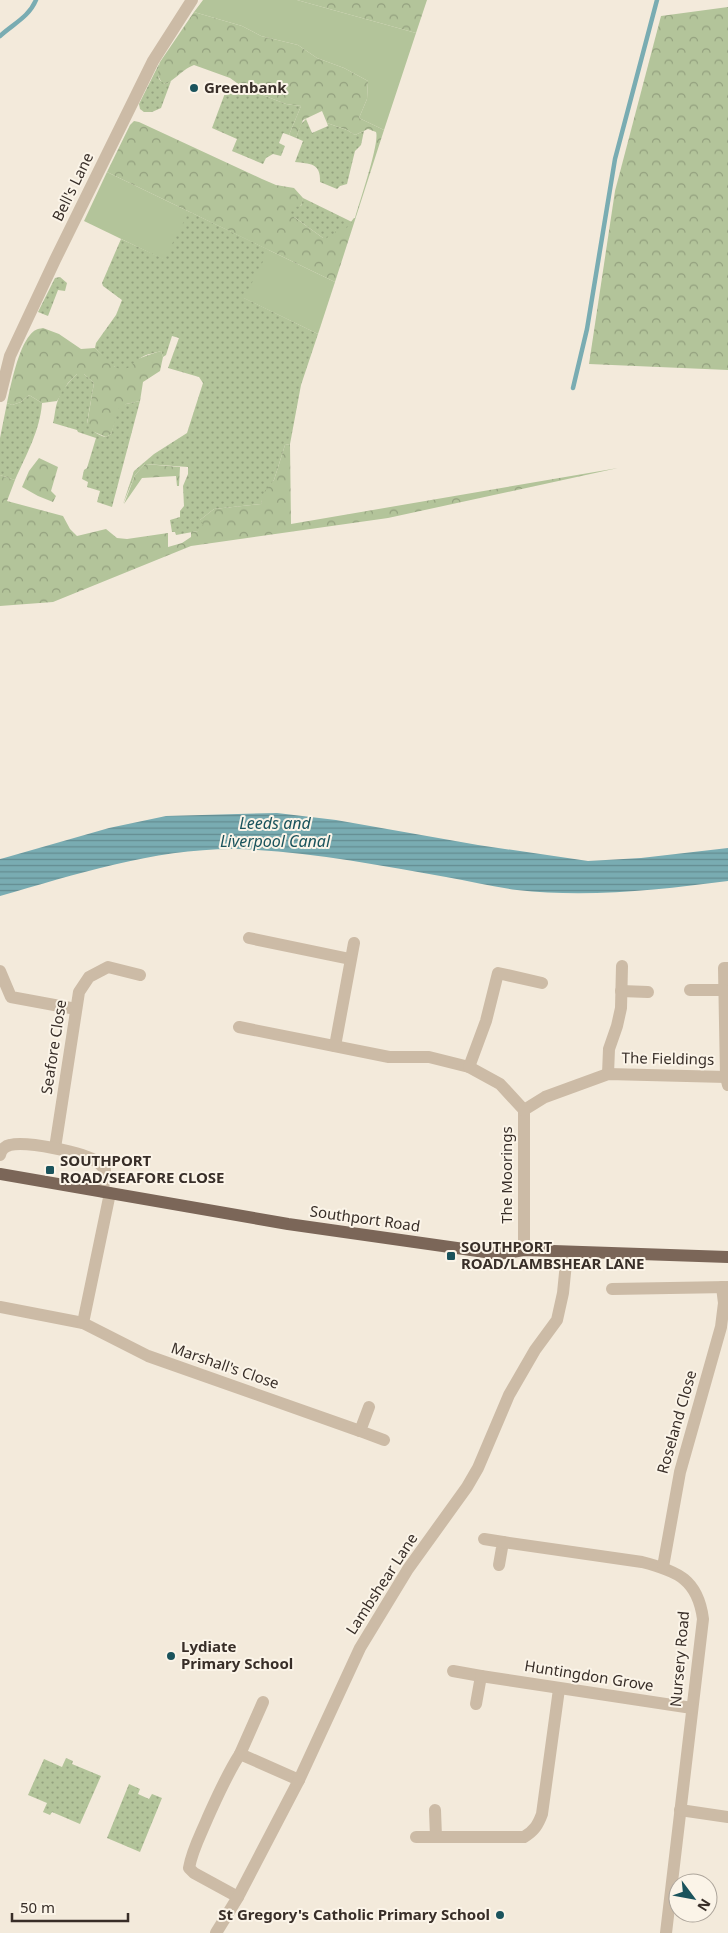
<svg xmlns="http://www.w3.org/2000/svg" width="728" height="1933" font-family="'Noto Sans',sans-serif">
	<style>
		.grass { fill: #b3c49a }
		.forest { fill: url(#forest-crowns) }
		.garden { fill: url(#garden-dots) }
		.water { fill: url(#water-rules) }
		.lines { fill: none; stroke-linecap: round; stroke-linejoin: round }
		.stream { stroke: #79acb2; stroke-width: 4.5 }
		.minor { stroke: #ccbba6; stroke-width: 12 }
		.major { stroke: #7b6658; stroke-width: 12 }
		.poi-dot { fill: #1a535c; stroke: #fbf4e8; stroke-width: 2 }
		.labels { text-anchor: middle; stroke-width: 4; stroke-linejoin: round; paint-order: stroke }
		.poi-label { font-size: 15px; font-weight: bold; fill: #382e28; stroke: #fbf4e8; text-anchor: start }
		.street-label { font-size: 15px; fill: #382e28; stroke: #fbf4e8 }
		.water-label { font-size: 16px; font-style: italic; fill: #1a535c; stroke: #fbf4e8 }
	</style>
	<defs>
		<pattern id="forest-crowns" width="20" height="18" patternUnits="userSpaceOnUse" patternTransform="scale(1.25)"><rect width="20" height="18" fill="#b3c49a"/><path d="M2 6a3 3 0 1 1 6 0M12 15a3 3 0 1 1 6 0" fill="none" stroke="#93a07e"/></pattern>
		<pattern id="garden-dots" width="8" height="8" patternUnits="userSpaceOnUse" patternTransform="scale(1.25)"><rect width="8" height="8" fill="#b3c49a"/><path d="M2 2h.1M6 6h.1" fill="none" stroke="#93a07e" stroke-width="1.8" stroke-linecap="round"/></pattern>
		<pattern id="water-rules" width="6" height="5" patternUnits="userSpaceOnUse" patternTransform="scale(1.25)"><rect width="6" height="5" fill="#79acb2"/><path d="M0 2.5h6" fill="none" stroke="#648c91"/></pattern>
	</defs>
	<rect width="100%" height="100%" fill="#f3eadb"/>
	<g class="grass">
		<polygon points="203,0 297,0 416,33 384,130 359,118 367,99 368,81 344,68 317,58 298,45 261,36 242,26 194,12"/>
		<polygon points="107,172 335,282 318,334 84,221"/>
	</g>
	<g class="forest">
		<polygon points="297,0 427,0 416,33"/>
		<polygon points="728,7 728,370 589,364 615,191 661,16"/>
		<path d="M194,12L242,26L261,36L298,45L317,58L344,68L368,81L367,99L359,118L384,130L335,282L107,172L130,125L134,121L139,122L262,179L276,185L294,188L303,198C303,205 297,210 294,217L323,238L336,230L346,228L354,218H355C359,203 380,142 376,132L368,129L355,135L347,130L327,123L322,111L303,120L296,138L289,135L301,106L286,104L260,94L244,88L230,78L194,65C183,69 177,78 166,84L162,83L157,74L160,62Z"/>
		<path d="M43,328L59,334L81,349L95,348L115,367C131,363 145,355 161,351L163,357L160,371L143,382L140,401L126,404L114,425L111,434L106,437L92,431L87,424L94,383L84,374H77L68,383L57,401L42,403L29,395L21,402L12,405L7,403C11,384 18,349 30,335C34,330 37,329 43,328Z"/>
		<polygon points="290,444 291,524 618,468 388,518 191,546 53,602 0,606 0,475 15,480 7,501 63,516 70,529 77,536 106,529 117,538 127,539 168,533 168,547 182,543 191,537 191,532 198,531 200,520 214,509 261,504 263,491 274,480 285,445"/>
		<polygon points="39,458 58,467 51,491 56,496 53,502 38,496 22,487 29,471"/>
		<polygon points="145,464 180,467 179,486 177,486 176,476 142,478 124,504 135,475"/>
	</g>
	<g class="garden">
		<path d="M160,62C158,71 155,80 166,84L171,81L161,108L152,112H144L140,109L139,104Z"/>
		<polygon points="228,85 243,91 244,88 286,104 301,106 289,135 283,133 279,143 285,146 281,156 273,154 266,158 263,164 232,151 237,139 212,128"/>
		<path d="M306,119L312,133L328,126L327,123L347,130L355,135L364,131L361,145L355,151L347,184L340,186L337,189L320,182C321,162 309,164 295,162L303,141L296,138L301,124Z"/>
		<polygon points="303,198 352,222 344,231 336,230 334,235 329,236 326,239 323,238 290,214 290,210 293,207 301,206"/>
		<path d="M189,212L269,250L244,298L318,334L301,385L290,444L285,445L274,480L264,492L261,504L214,509L200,520L203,524L198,531L176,535L175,532H172L170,520L180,517V511L184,506L183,486L188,474V467L145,464L135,475L123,504L134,471L154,454L187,433L203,383L199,377L168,368L179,338L172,336L166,355L163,357L161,351C155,353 147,354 142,357C133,363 127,374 115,367C106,363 102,354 95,348L96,343L116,315L122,300L103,286L102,283L121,239L164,259Z"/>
		<polygon points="60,277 67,283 65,291 58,290 48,316 38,312 55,278"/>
		<path d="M77,374H84L94,383L87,423C92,431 97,435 106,437L111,434L118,409L126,404L140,401L112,507L97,502L100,491L87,487L88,482L82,479L84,470L87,468L96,438L78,432L77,430L53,423C55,416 55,407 58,400C61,390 70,381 77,374Z"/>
		<path d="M29,395L42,403C40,431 26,455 15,480L0,475V438L7,403L12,405L21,402Z"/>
		<polygon points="66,1758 73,1761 72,1764 101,1776 80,1824 52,1812 50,1815 43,1812 47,1803 28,1795 44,1759 62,1767"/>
		<polygon points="129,1784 140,1789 138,1794 149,1799 152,1794 162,1798 140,1852 107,1838"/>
	</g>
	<path class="water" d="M277,813L336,820L478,845L588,861L641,858L728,848V881C659,890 587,898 517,890C493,887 470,881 446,877C377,865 307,851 237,849C156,848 77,874 0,896V859L4,858L109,828L166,816Z"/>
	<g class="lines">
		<g class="stream">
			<path d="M0,36C13,24 29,17 36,0"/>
			<polyline points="573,388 587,329 615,159 657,0"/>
		</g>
		<g class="minor">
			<polyline points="0,396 10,356 55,260 153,61 192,0"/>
			<polyline points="249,938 350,959"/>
			<polyline points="728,968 724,968 726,1077 728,1085"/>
			<polyline points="0,971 11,997 76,1009"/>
			<polyline points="690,990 724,990"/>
			<polyline points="621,991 648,992"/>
			<polyline points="239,1027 389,1057 429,1057 469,1067 500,1084 524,1110 524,1250"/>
			<polyline points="335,1046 354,943"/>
			<polyline points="469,1067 486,1021 498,973 542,983"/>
			<polyline points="608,1074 609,1049 617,1026 621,1008 622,966"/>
			<polyline points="524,1110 545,1097 608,1074 726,1077"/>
			<polyline points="55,1148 79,992 89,977 108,967 140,975"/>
			<path d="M0,1155C1,1150 5,1146 10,1145C26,1141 84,1152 97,1162C101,1164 103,1167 105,1170L103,1192"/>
			<polyline points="612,1289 728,1287"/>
			<polyline points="0,1307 83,1323 148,1356 360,1431"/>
			<polyline points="83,1323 110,1193"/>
			<polyline points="369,1407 360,1431 384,1440"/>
			<polyline points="484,1539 503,1542 499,1565"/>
			<path d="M503,1542L642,1562C678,1571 698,1580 703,1619L666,1933"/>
			<polyline points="663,1567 680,1472 721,1327 724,1303 722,1287"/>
			<polyline points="453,1671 481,1676 476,1704"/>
			<polyline points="481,1676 692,1708"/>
			<polyline points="240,1754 263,1702"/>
			<polyline points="435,1810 436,1837"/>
			<polyline points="680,1810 728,1817"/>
			<path d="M416,1837H524C534,1831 538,1825 542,1814L559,1689"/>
			<path d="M238,1897L194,1873L189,1868C192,1850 201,1834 208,1817C218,1795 227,1774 240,1754L299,1780"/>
			<polyline points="216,1933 238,1897 299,1780 360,1648 408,1569 467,1487 478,1468 509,1395 535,1350 557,1320 563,1293 567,1253"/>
		</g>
		<polyline class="major" points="0,1174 288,1224 499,1254 524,1250 728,1257"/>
	</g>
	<g class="poi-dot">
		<circle cx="194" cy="88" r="5"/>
		<rect x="45" y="1165" width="10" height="10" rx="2.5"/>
		<rect x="446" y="1251" width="10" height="10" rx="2.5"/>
		<circle cx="171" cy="1656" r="5"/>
		<circle cx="500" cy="1915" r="5"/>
	</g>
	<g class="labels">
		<g class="poi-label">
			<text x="204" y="93">Greenbank</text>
			<text x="60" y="1166">SOUTHPORT<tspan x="60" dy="17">ROAD/SEAFORE CLOSE</tspan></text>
			<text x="461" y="1252">SOUTHPORT<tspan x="461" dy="17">ROAD/LAMBSHEAR LANE</tspan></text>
			<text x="181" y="1652">Lydiate<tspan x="181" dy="17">Primary School</tspan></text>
			<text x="490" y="1920" text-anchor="end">St Gregory's Catholic Primary School</text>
		</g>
		<g class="street-label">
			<text transform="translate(73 187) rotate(-64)" y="5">Bell's Lane</text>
			<text transform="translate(54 1047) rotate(-81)" y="5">Seafore Close</text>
			<text transform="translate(668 1059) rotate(1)" y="5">The Fieldings</text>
			<text transform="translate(507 1175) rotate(-90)" y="5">The Moorings</text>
			<text transform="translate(365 1219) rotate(8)" y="5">Southport Road</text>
			<text transform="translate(225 1366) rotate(19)" y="5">Marshall's Close</text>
			<text transform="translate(677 1422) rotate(-74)" y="5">Roseland Close</text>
			<text transform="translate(382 1584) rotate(-57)" y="5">Lambshear Lane</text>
			<text transform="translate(680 1659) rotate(-85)" y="5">Nursery Road</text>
			<text transform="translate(589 1676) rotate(9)" y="5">Huntingdon Grove</text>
		</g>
		<g class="water-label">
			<text x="275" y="829">Leeds and<tspan x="275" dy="18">Liverpool Canal</tspan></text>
		</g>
	</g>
	<g transform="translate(693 1898) rotate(122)"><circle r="24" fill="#fbf4e8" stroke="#ada59b"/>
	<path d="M0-4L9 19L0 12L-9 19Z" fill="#1a535c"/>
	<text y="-8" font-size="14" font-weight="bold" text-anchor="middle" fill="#382e28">N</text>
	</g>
	<path d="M12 1913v8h116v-8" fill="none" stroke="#382e28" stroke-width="2.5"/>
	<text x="20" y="1913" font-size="15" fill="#382e28" stroke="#fbf4e8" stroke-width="4" paint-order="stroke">50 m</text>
</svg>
